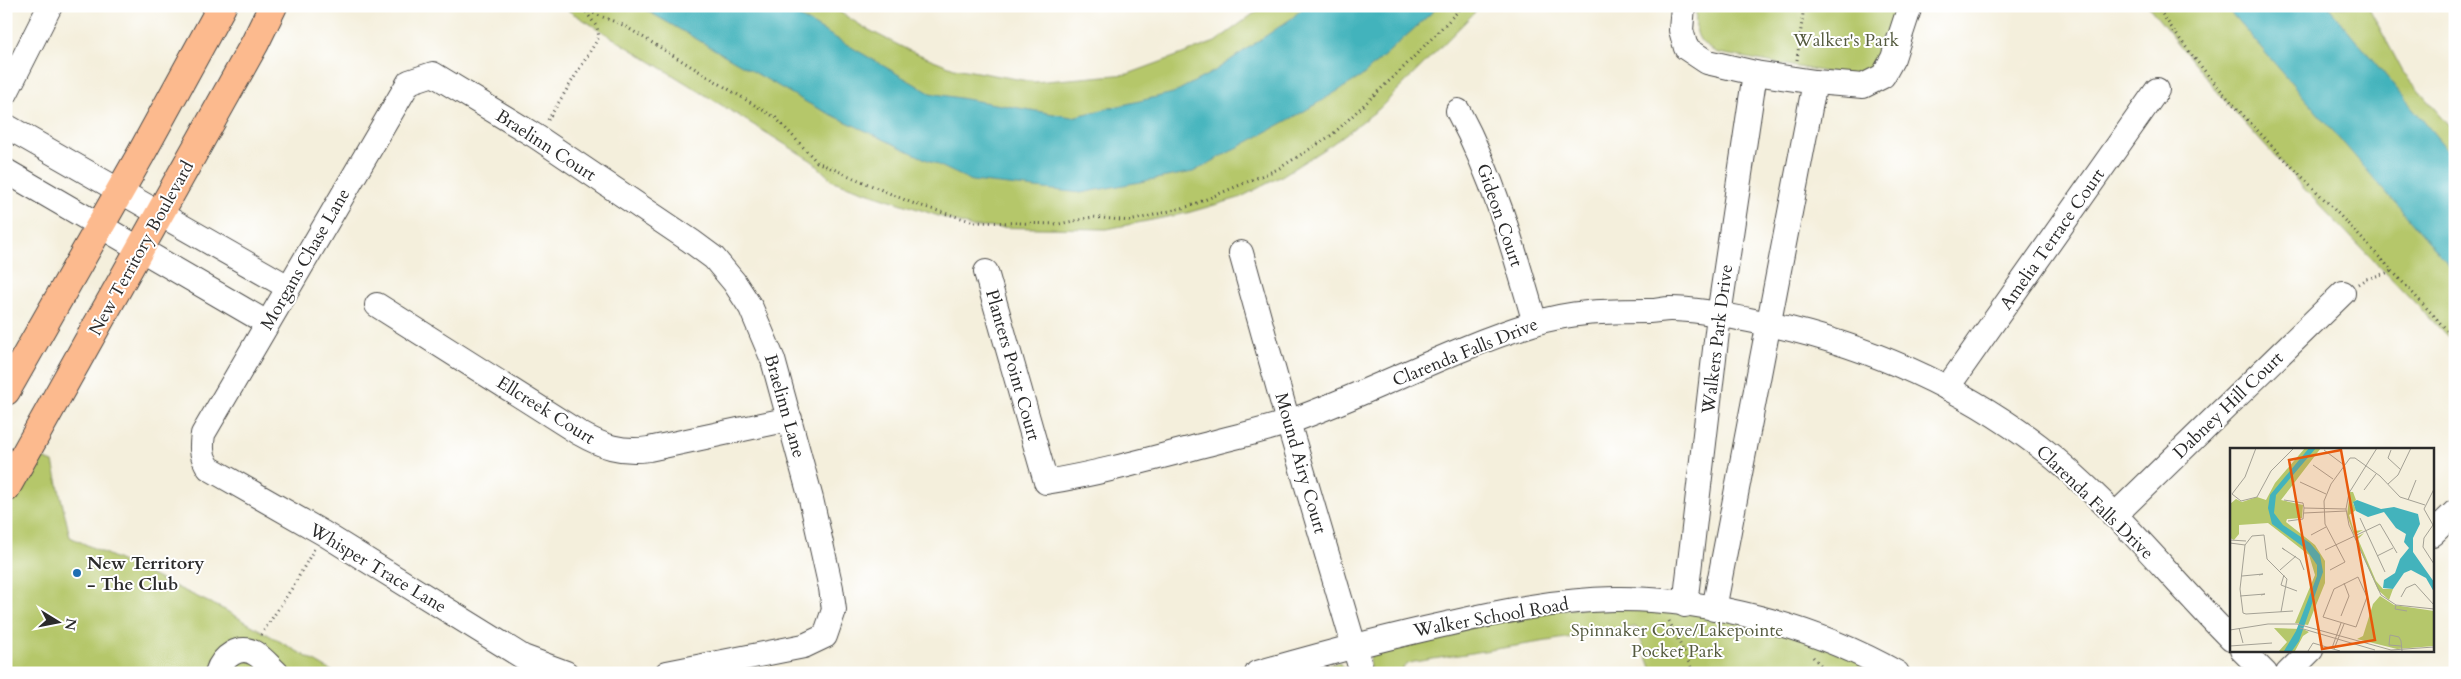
<svg xmlns="http://www.w3.org/2000/svg" width="2461" height="679" font-family="Cardo,serif">
	<style>
		.green { fill: #b5c76b; stroke: #70794b }
		.water { fill: #43b3bc; stroke: #376f74 }
		.lines { fill: none; stroke-linecap: round; stroke-linejoin: round }
		.minor-casing { stroke: #494846; stroke-width: 26 }
		.major-casing { stroke: #494846; stroke-width: 30 }
		.path { stroke: #494846; stroke-width: 3; stroke-dasharray: 1 4; stroke-linecap: butt }
		.minor { stroke: #fff; stroke-width: 24 }
		.major { stroke: #fcba8e; stroke-width: 28 }
		.poi-dot { fill: #1f6fb2; stroke: #fff; stroke-width: 2 }
		.labels { text-anchor: middle; stroke-width: 4; stroke-linejoin: round; paint-order: stroke }
		.park-label { font-size: 18px; fill: #545a3e; stroke: #fff }
		.street-label { font-size: 18px; fill: #2b2b2b; stroke: #fff }
		.poi-label { font-size: 18px; font-weight: bold; fill: #2b2b2b; stroke: #fff; text-anchor: start }
		.inset-road { fill: none; stroke: #a4a195; stroke-width: 1 }
		.view { fill: #e8590c; fill-opacity: 0.15; stroke: #e8590c; stroke-width: 2.5 }
		.inset-edge { fill: none; stroke: #2b2b2b; stroke-width: 2.5 }
	</style>
	<rect width="100%" height="100%" fill="#fff"/>
	<filter id="ink" filterUnits="userSpaceOnUse"><feTurbulence type="fractalNoise" baseFrequency=".02" numOctaves="2"/><feDisplacementMap in="SourceGraphic" scale="10" xChannelSelector="R" yChannelSelector="G"/><feConvolveMatrix kernelMatrix="1 2 1 2 8 2 1 2 1" color-interpolation-filters="sRGB"/></filter>
	<filter id="wash" filterUnits="userSpaceOnUse"><feTurbulence type="fractalNoise" baseFrequency=".0096" numOctaves="4" result="noise"/><feDisplacementMap in="SourceGraphic" scale="20" xChannelSelector="R" yChannelSelector="G"/><feGaussianBlur stdDeviation="1.12" result="paint"/><feColorMatrix in="noise" values="0 0 0 0 0 0 0 0 0 0 0 0 0 0 0 0 0 1.4 0 .05"/><feComposite in="paint" operator="in"/></filter>
	<g filter="url(#wash)">
		<rect width="100%" height="100%" fill="#f4efdc"/>
		<g class="green">
			<polygon points="561,6 830,6 865,28 908,50 954,68 1034,82 1128,74 1215,42 1264,6 1481,6 1379,109 1332,144 1280,177 1239,198 1187,213 1107,229 972,227 833,181 812,161"/>
			<path d="M1696,6H1902L1877,67L1865,74L1849,76L1718,53C1694,42 1695,31 1696,6Z"/>
			<polygon points="2148,6 2368,6 2403,72 2455,131 2455,344 2307,192 2230,107"/>
			<polygon points="37,456 53,462 70,537 225,610 335,673 6,673 6,511"/>
			<polygon points="1632,602 1771,626 1889,673 1653,673 1636,627 1414,662 1405,665 1400,673 1371,673 1369,662 1372,652 1500,617"/>
			<polygon points="1339,663 1349,673 1284,673"/>
		</g>
		<g class="water">
			<polygon points="639,6 781,6 930,93 1072,117 1173,93 1213,72 1292,18 1305,6 1439,6 1361,77 1301,113 1193,172 1081,193 972,181 813,106"/>
			<polygon points="2225,6 2328,6 2455,159 2455,272"/>
		</g>
	</g>
	<g filter="url(#ink)">
		<g class="lines">
			<defs>
				<g id="minor">
					<polyline points="1683,6 1681,30 1686,48 1707,62 1755,73 1815,82 1863,86 1883,76 1893,58 1910,6"/>
					<polyline points="6,93 50,6"/>
					<path d="M1458,111C1494,178 1514,250 1535,323"/>
					<polyline points="6,126 288,287"/>
					<polyline points="6,171 267,323"/>
					<polyline points="1241,253 1288,422 1362,673"/>
					<path d="M986,272L1046,482C1101,473 1154,458 1208,444C1236,436 1264,431 1291,421C1372,392 1451,349 1532,324C1571,311 1609,311 1650,311C1657,311 1663,309 1670,309C1696,309 1723,315 1749,320C1854,340 1953,381 2039,446C2111,501 2167,575 2231,639"/>
					<path d="M377,305L579,433C602,446 621,453 649,449L790,419"/>
					<polyline points="1947,388 2157,90"/>
					<polyline points="2114,516 2343,293"/>
					<polyline points="2432,534 2455,512"/>
					<polyline points="1685,605 1719,315 1755,73"/>
					<polyline points="1714,609 1815,82"/>
					<polyline points="2242,650 2265,673"/>
					<path d="M217,673C222,657 240,643 256,654C264,659 270,667 277,673"/>
					<path d="M566,673L523,657L323,533L209,468C201,456 201,448 203,434L409,82L433,74L537,137L691,241L714,258L734,282L751,308L773,360L811,499L831,588L834,610L825,636L804,646L667,673"/>
					<path d="M1257,673C1320,655 1383,638 1447,624C1502,611 1558,600 1615,599C1709,598 1816,627 1897,673"/>
					<polyline points="2288,673 2311,650"/>
				</g>
				<g id="major">
					<polyline points="6,391 141,154 222,6"/>
					<polyline points="6,488 255,43 273,6"/>
				</g>
			</defs>
			<use href="#minor" class="minor-casing"/>
			<use href="#major" class="major-casing"/>
			<g class="path">
				<polyline points="575,6 623,25 776,118 817,162 912,203 974,222 1059,224 1093,217 1130,221 1190,206 1278,169 1332,135 1404,67 1463,6"/>
				<path d="M2157,6C2204,79 2267,141 2328,203C2371,248 2413,293 2455,339"/>
				<polyline points="1797,60 1804,6"/>
				<polyline points="548,120 599,37 597,27 586,12"/>
				<polyline points="2358,284 2366,279 2393,271"/>
				<polyline points="1669,621 1691,667 1697,673"/>
				<polyline points="261,635 294,585 314,549"/>
				<polyline points="1813,657 1828,673"/>
			</g>
			<use href="#minor" class="minor"/>
			<use href="#major" class="major"/>
		</g>
	</g>
	<circle class="poi-dot" cx="77" cy="573" r="5"/>
	<g class="labels">
		<g class="park-label">
			<text x="1846" y="46">Walker's Park</text>
			<text x="1677" y="636">Spinnaker Cove/Lakepointe<tspan x="1677" dy="21">Pocket Park</tspan></text>
		</g>
		<g class="street-label">
			<text transform="translate(546 145) rotate(33)" y="6">Braelinn Court</text>
			<text transform="translate(1500 215) rotate(71)" y="6">Gideon Court</text>
			<text transform="translate(2052 239) rotate(-55)" y="6">Amelia Terrace Court</text>
			<text transform="translate(141 248) rotate(-61)" y="6">New Territory Boulevard</text>
			<text transform="translate(305 259) rotate(-60)" y="6">Morgans Chase Lane</text>
			<text transform="translate(1717 339) rotate(-83)" y="6">Walkers Park Drive</text>
			<text transform="translate(1465 352) rotate(-22)" y="6">Clarenda Falls Drive</text>
			<text transform="translate(1013 365) rotate(74)" y="6">Planters Point Court</text>
			<text transform="translate(2228 405) rotate(-44)" y="6">Dabney Hill Court</text>
			<text transform="translate(785 406) rotate(74)" y="6">Braelinn Lane</text>
			<text transform="translate(546 410) rotate(32)" y="6">Ellcreek Court</text>
			<text transform="translate(1301 463) rotate(74)" y="6">Mound Airy Court</text>
			<text transform="translate(2095 502) rotate(44)" y="6">Clarenda Falls Drive</text>
			<text transform="translate(378 568) rotate(31)" y="6">Whisper Trace Lane</text>
			<text transform="translate(1491 617) rotate(-10)" y="6">Walker School Road</text>
		</g>
		<g class="poi-label">
			<text x="87" y="569">New Territory<tspan x="87" dy="21">- The Club</tspan></text>
		</g>
	</g>
	<g transform="translate(2230 448)">
		<rect width="204" height="204" fill="#f4efdc"/>
		<path d="M75,0H91L51,52L73,57L72,70L57,71L56,74L85,97L95,113V135L78,177L65,175L85,127L79,107L38,75L9,77V86L4,92L0,90V56L6,51L12,54L27,49L36,52L45,35ZM120,44H123L126,52L123,55L126,62L119,67L124,83L133,82L124,87L117,67ZM134,85L128,91L146,133L153,141H163L159,152L148,142L125,90ZM150,148L164,157L204,163V198L167,201L127,191L133,188L143,156ZM44,180L73,181L79,184L73,188L65,203H49L57,194Z" fill="#b5c76b"/>
		<path d="M79,0H86L46,47L44,65L53,77L80,95L90,107L93,124L69,193L62,203H54L66,183L87,128V117L76,101L42,76L38,60L40,47ZM127,52L151,61L164,59L188,66L190,76L183,90V104L204,134V144L196,130L181,122L174,125L163,141L153,140L154,132L165,125L170,111L179,100L174,94L176,86L166,80L154,64L138,69L126,63L123,54Z" fill="#43b3bc"/>
		<path class="inset-road" d="M26,0L15,29L2,46L11,53L27,49L41,23L64,0M147,0L119,45L116,61L119,77L151,147L166,157L204,161M94,2L114,17M161,2L158,10L171,22M83,17L103,31M70,34L96,46M158,36L168,27L181,0M134,42L146,26M54,52L73,55L74,60M178,52L186,32M74,60L116,61M74,65L116,63M130,70L155,124M58,73L73,71L74,60M203,77L194,90L193,99L204,116M203,77L194,61L204,41M81,87L96,79M0,92L16,93M0,95L15,97M55,102L52,100L70,112L74,122M95,102L150,76L167,105M147,108L163,100M50,122L66,108M100,122L115,114L95,76L94,53L101,36L120,10H125L150,28L170,49L195,57M54,127L51,137L67,143M12,128L33,126L29,127M128,129L137,149L126,179L93,169L104,141ZM10,148L35,146L31,147M171,149L176,140L185,136L204,157M166,157L165,161L177,163M51,164L57,131L37,111L34,87L22,88L15,97L10,141L13,165L16,166L63,163M111,168L119,148L114,135M9,180L13,195M70,180L145,202M0,182L38,176H67L161,202L204,199M0,198L42,195M171,198L159,197L160,187L169,189L171,193L172,203M102,200L111,175M104,201L114,176M78,203L83,195L110,203"/>
		<path class="view" d="M111,2L145,192L92,201L59,12Z"/>
		<rect width="204" height="204" class="inset-edge"/>
	</g>
	<rect width="2461" height="679" fill="none" stroke="#fff" stroke-width="25"/>
	<g transform="translate(58 622) rotate(100)" stroke="#ffffff" stroke-width="4" paint-order="stroke">
	<path d="M0-4L9 19L0 12L-9 19Z" fill="#2b2b2b"/>
	<text y="-8" font-size="14" font-weight="bold" text-anchor="middle" fill="#2b2b2b">N</text>
	</g>
</svg>
